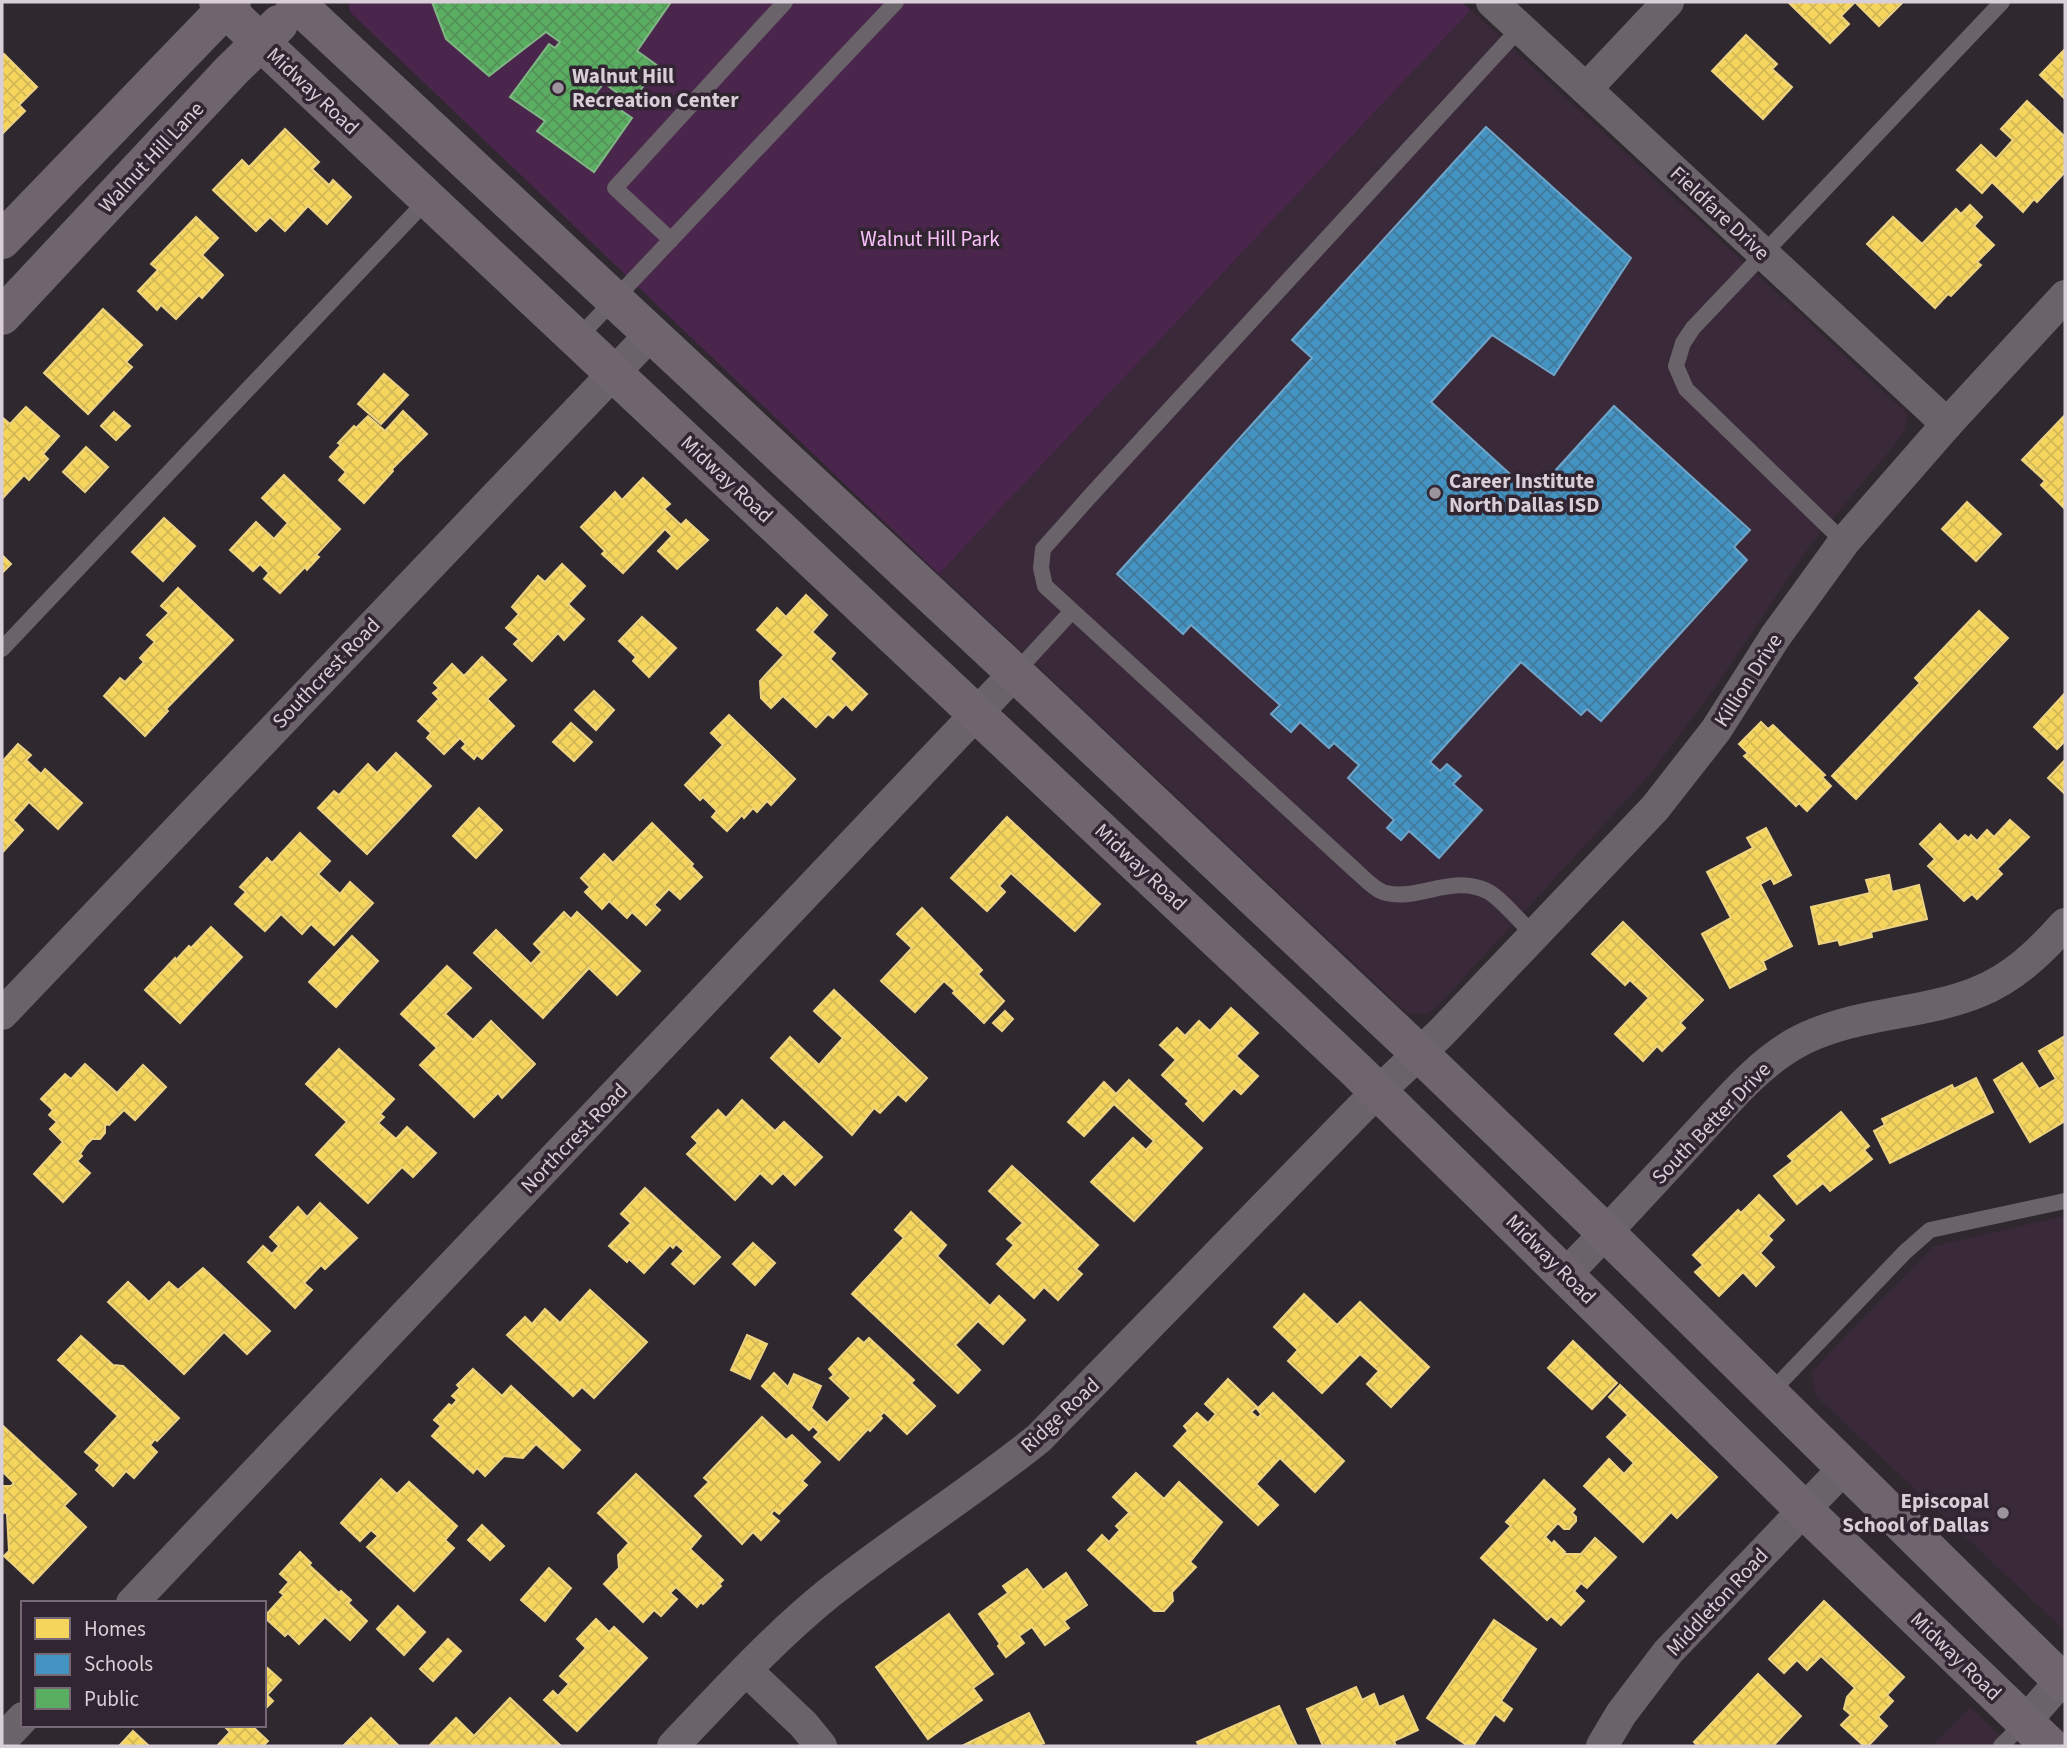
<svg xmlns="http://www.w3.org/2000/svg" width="2067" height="1748" font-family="'Source Sans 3',sans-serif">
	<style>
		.built { fill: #392939 }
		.park { fill: #4a264c }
		.homes { fill: url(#homes-cross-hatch); stroke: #edd381; stroke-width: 2 }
		.schools { fill: url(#schools-cross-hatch); stroke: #70a5c9; stroke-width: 2 }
		.public { fill: url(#public-cross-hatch); stroke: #80b885; stroke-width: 2 }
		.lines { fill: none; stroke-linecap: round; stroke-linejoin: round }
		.lane { stroke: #6a636a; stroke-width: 16 }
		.street { stroke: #6a636a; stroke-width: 32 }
		.secondary { stroke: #6e656e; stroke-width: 38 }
		.poi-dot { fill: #9d959d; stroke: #322532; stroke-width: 2.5 }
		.labels { text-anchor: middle; stroke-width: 7; stroke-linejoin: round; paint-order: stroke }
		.poi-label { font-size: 21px; font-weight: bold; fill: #d8cfd8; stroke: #322532; text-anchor: start }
		.street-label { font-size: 21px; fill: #d8cfd8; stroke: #322532 }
		.park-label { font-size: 21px; fill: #f9c0fa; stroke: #322532 }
	</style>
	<defs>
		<pattern id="homes-cross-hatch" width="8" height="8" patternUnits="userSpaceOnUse" patternTransform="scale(1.75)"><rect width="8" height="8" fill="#f6d55c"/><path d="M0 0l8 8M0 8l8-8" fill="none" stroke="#d2b757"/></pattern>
		<pattern id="schools-cross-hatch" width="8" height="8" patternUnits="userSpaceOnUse" patternTransform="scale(1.75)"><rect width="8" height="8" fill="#4393c3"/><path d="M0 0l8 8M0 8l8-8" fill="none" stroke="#427a9c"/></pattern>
		<pattern id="public-cross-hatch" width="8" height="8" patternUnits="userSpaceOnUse" patternTransform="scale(1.75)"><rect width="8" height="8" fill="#5aae61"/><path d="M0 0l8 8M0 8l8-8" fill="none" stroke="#549259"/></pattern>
	</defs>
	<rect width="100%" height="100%" fill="#2f282f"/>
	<g class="built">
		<polygon points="1471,10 1908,414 1905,430 1898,441 1811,544 1717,685 1652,772 1437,1007 1428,1014 1408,1014 939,574"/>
		<polygon points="2065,1216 2065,1631 1816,1396 1811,1372 1934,1246"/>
		<polygon points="1970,1707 2011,1746 1932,1746"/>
	</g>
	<polygon class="park" points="348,2 1461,2 1471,10 939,574 350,12"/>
	<g class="homes">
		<polygon points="1788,2 1903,2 1879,26 1855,2 1841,16 1849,24 1830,43"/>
		<polygon points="1746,35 1777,64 1772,69 1792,87 1763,119 1712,71"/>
		<polygon points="2065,49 2065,99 2040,75"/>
		<polygon points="4,54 37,87 19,105 25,111 2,134 2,57"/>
		<polygon points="2027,101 2065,137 2065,172 2037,202 2034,199 2023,212 1992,182 1982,193 1957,170 1981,145 1996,159 2013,140 2001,129"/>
		<polygon points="285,129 319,162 312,169 329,185 333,180 351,197 327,224 308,206 285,231 270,217 256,231 213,190 242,160 249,167"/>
		<polygon points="1970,205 1982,217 1974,226 1994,245 1977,262 1981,265 1951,296 1948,294 1935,308 1867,244 1893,217 1922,244 1956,209 1961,214"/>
		<polygon points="196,217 218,238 202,255 223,275 202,298 199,295 176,319 161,305 157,310 138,291 158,270 151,264"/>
		<polygon points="103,309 142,345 126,362 132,367 88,414 44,373"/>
		<polygon points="384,374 408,395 381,424 358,404"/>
		<polygon points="26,407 59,436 43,454 48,459 29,480 24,475 2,499 2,420 3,418 10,424"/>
		<polygon points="403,411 427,434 392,469 393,471 364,503 339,480 346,472 330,457 341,445 338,443 354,426 356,428 368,416 385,431"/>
		<polygon points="114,412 130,426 116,440 101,426"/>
		<polygon points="2065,415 2065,509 2041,485 2045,481 2022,460"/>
		<polygon points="86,447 108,467 85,492 63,472"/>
		<polygon points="284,475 340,529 316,555 319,557 307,570 305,567 280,593 264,579 269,573 260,564 253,571 230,550 256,522 274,539 288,523 262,498"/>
		<polygon points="643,478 670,504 664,509 681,525 686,520 708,540 677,569 658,551 672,536 665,529 623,573 602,554 605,551 581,527 615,492 622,500"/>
		<polygon points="1967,502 2001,534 1976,561 1942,529"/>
		<polygon points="164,518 195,546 163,581 132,552"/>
		<polygon points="2,555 11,564 2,573"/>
		<polygon points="562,564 585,586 568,604 584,619 564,640 558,633 532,661 514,644 519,639 506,628 519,614 512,607 538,576 545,582"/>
		<polygon points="178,588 233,640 166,709 168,711 145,736 104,696 120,678 125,682 144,662 140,658 155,642 147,635 169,613 161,606"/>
		<polygon points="806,595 827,615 812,632 835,653 830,659 867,694 852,710 846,704 833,718 828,714 816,727 783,696 771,708 761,698 760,681 784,655 757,630 777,608 786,617"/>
		<polygon points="1979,611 2008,638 1856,799 1832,776 1920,683 1915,678"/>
		<polygon points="642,617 676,648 649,677 633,661 636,657 619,641"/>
		<polygon points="482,657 506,680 487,699 514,726 482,759 477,755 474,759 462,748 466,744 460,738 444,754 427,738 431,733 418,721 439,699 433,693 439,688 434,683 452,664 464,676"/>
		<polygon points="594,691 614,710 596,730 575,710"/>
		<polygon points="2065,693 2065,741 2057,749 2034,727"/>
		<polygon points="729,715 795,779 771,805 767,801 757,812 753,808 744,818 742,815 727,831 712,817 717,811 703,797 700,800 685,785 723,745 711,733"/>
		<polygon points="1761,722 1768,729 1773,725 1825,775 1822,777 1831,786 1807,811 1799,803 1796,806 1744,756 1748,753 1739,744"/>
		<polygon points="571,723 592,742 574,761 553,742"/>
		<polygon points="18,744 31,755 26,760 41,774 45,769 82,803 58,829 29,802 13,820 23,830 2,853 2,762"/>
		<polygon points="396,753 431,786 367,854 318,808 334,791 339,795 368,764 377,773"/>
		<polygon points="2065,760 2065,794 2048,778"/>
		<polygon points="479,808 502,830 476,858 453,836"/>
		<polygon points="1007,817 1100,904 1075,931 1011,873 999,886 1005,892 987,911 951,878"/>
		<polygon points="2010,820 2029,837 1997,869 2002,874 1977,899 1972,894 1964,901 1928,866 1935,859 1920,844 1940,824 1958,842 1965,835 1969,838 1971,835 1977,841 1987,830 1994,837"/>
		<polygon points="652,823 693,864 691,866 702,877 680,899 669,889 654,905 660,910 646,925 632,912 627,918 609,901 602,909 585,892 590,887 581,878 604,854 613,863"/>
		<polygon points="1766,828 1791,875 1774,884 1771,878 1760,884 1792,946 1763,961 1766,969 1730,988 1702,934 1731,918 1707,872 1753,848 1747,838"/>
		<polygon points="300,833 330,861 318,874 340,894 350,882 373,903 334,945 311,924 302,934 281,914 265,931 235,904 246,892 240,887 267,858 272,863"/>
		<polygon points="1889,875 1892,892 1919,885 1927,919 1871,932 1872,937 1840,945 1838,940 1819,944 1811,907 1870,893 1866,880"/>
		<polygon points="922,908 982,970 978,974 1004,1001 984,1023 953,993 955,991 944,981 915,1012 881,981 912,948 897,934"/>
		<polygon points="564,912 571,919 577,912 640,971 617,995 589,968 543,1018 474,953 496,930 531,964 542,952 534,944"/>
		<polygon points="1623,922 1703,1000 1680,1023 1685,1028 1662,1051 1657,1046 1643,1061 1615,1034 1649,998 1630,980 1625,985 1592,954"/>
		<polygon points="211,927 242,957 180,1023 145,990 175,958 176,960 189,946 191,948"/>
		<polygon points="352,936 378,961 336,1007 309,982"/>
		<polygon points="447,966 471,988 445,1014 473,1040 491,1021 535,1064 502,1098 498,1093 474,1117 420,1065 437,1048 401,1014"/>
		<polygon points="834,990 927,1078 906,1101 898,1094 880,1113 874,1108 852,1135 771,1058 790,1037 819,1065 843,1038 814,1011"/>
		<polygon points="1231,1008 1258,1033 1236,1056 1258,1076 1241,1094 1234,1088 1203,1121 1186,1104 1189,1101 1162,1075 1176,1060 1160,1045 1177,1028 1185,1036 1199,1021 1210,1031"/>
		<polygon points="1005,1011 1013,1019 1002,1031 993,1023"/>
		<polygon points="2065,1036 2065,1121 2030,1142 1994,1080 2022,1063 2039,1089 2056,1079 2039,1051"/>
		<polygon points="339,1049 394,1099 380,1114 384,1117 378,1123 396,1139 407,1127 436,1153 413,1177 402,1167 368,1203 316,1155 347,1122 306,1084"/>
		<polygon points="85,1064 117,1093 143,1065 166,1087 135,1120 124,1110 109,1125 107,1124 105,1126 105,1133 100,1139 92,1139 86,1145 80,1154 82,1156 77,1161 90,1173 63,1202 34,1174 63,1142 50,1129 57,1122 49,1115 53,1110 41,1099 65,1074 71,1079"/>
		<polygon points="1976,1078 1993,1112 1890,1163 1874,1131 1885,1125 1882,1119 1952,1085 1954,1089"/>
		<polygon points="1129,1080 1202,1148 1134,1221 1091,1182 1133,1138 1146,1150 1154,1141 1114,1104 1084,1136 1068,1122 1104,1082 1116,1094"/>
		<polygon points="742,1100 775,1131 784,1122 822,1157 795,1185 783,1173 772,1184 760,1173 735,1200 687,1154 698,1143 692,1137 718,1110 726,1118"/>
		<polygon points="1841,1112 1869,1146 1864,1150 1872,1159 1830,1191 1823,1183 1797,1204 1774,1176 1793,1161 1788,1156"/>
		<polygon points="1012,1166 1098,1245 1076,1269 1082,1274 1058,1300 1044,1287 1034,1298 997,1264 1014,1245 1007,1239 1023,1223 989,1191"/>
		<polygon points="645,1188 720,1257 694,1284 672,1264 684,1251 676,1244 673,1248 670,1245 644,1273 629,1259 627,1262 609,1246 631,1223 621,1214"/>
		<polygon points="1759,1195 1784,1220 1768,1236 1772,1240 1760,1253 1774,1267 1756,1286 1743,1272 1719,1296 1695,1272 1703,1265 1693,1255 1738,1210 1741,1213"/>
		<polygon points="320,1203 357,1238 325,1269 321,1265 304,1283 312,1290 295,1308 248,1262 263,1246 272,1254 279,1246 270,1237 298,1207 307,1217"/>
		<polygon points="911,1212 946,1245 937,1256 990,1306 999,1296 1025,1320 1003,1344 978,1321 955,1345 980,1370 958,1393 852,1294 904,1238 895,1230"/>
		<polygon points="753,1243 775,1263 755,1285 733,1264"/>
		<polygon points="203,1268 270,1331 247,1354 224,1332 184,1374 108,1302 128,1282 149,1302 169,1282 178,1290"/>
		<polygon points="590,1290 647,1342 594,1398 582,1387 573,1396 507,1335 525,1317 532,1324 545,1309 560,1323"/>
		<polygon points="1304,1294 1337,1325 1360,1302 1429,1367 1391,1407 1367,1384 1379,1371 1360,1354 1322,1393 1288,1361 1298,1350 1274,1327"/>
		<polygon points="747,1335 767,1344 750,1379 731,1370"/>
		<polygon points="81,1336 113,1365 123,1366 179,1418 157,1441 155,1439 150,1445 157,1452 134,1478 126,1471 113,1486 96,1470 100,1465 85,1452 118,1416 58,1360"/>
		<polygon points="858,1338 864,1343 869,1338 914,1380 911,1383 935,1406 907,1434 884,1412 880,1416 882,1418 870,1431 868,1429 839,1460 814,1437 819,1432 813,1426 809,1430 762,1386 774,1373 788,1387 794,1374 821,1386 811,1408 827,1423 851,1398 830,1378 834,1375 829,1369"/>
		<polygon points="1573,1341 1617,1383 1592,1409 1548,1368"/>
		<polygon points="473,1369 502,1396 511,1386 580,1450 563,1468 536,1444 523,1458 504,1456 485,1476 477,1468 473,1473 432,1436 441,1426 434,1420 449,1404 452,1406 457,1400 452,1396 460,1388 457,1385"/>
		<polygon points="1228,1379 1257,1407 1251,1412 1258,1418 1261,1414 1257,1409 1273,1393 1344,1461 1315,1492 1280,1458 1256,1484 1278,1505 1258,1525 1174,1446 1188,1431 1184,1426 1197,1413 1208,1423 1216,1414 1205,1404"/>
		<polygon points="1620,1385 1717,1477 1677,1518 1671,1512 1643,1542 1584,1486 1609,1459 1624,1474 1634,1463 1607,1437 1628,1415 1609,1397"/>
		<polygon points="762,1417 786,1440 792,1435 820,1462 802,1481 807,1485 779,1514 774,1510 771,1514 779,1521 761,1540 753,1532 742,1544 695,1496 709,1482 704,1478"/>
		<polygon points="2,1425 76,1494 64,1506 86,1527 33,1583 4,1556 9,1551 7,1514 4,1512 2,1514 2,1486 11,1486 14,1483 2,1471"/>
		<polygon points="1136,1473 1164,1499 1179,1482 1222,1522 1190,1562 1196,1567 1172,1592 1173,1601 1164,1611 1154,1611 1088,1550 1102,1535 1109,1542 1120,1530 1116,1526 1129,1513 1133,1516 1113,1497"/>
		<polygon points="636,1474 701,1536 690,1549 723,1580 719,1584 721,1586 703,1604 701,1602 697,1607 676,1587 670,1593 677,1599 661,1616 654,1610 643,1622 604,1584 619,1568 618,1555 629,1543 598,1513"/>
		<polygon points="381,1479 397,1494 409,1482 457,1526 445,1540 454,1548 414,1591 367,1547 378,1536 371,1530 360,1541 341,1523"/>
		<polygon points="1544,1480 1575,1509 1572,1513 1576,1517 1576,1521 1569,1529 1564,1529 1558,1523 1545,1537 1552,1544 1554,1541 1565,1552 1563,1554 1581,1554 1595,1538 1616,1557 1587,1588 1581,1583 1574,1591 1584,1601 1561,1625 1551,1616 1547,1620 1481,1558 1511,1526 1506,1522"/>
		<polygon points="482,1525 504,1546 490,1560 468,1540"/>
		<polygon points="300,1552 311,1563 309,1565 339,1593 341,1591 351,1600 348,1603 367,1621 350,1640 325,1617 299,1644 288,1633 285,1636 264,1617 284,1595 280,1592 289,1582 280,1574"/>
		<polygon points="549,1568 571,1588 545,1621 521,1600"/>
		<polygon points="1027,1569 1043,1590 1066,1573 1087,1605 1064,1621 1069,1628 1045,1645 1032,1627 1019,1636 1024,1643 1006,1657 998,1646 1000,1644 979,1614 1008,1593 1003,1586"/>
		<polygon points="1824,1601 1904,1677 1887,1695 1893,1701 1878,1717 1887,1726 1868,1746 1864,1746 1841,1725 1851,1715 1844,1709 1847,1697 1855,1688 1821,1656 1807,1670 1797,1660 1784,1673 1769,1659"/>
		<polygon points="398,1606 425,1632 404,1655 377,1629"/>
		<polygon points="949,1614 993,1674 973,1688 982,1700 928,1739 876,1667"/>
		<polygon points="596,1619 609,1632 614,1627 647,1658 577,1731 544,1700 553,1691 558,1696 569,1684 560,1676 586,1648 577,1639"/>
		<polygon points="1494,1620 1536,1649 1501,1701 1512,1709 1504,1721 1495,1714 1473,1746 1468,1746 1427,1718"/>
		<polygon points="448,1639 461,1651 433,1681 420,1669"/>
		<polygon points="264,1665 281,1680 267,1695 273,1701 264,1710"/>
		<polygon points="1758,1674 1801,1716 1773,1746 1698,1746 1694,1742"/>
		<polygon points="1356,1687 1362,1700 1374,1694 1379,1707 1403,1696 1418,1730 1394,1741 1396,1746 1348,1746 1347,1744 1341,1746 1323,1746 1307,1709"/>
		<polygon points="510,1698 561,1746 429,1746 456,1718 474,1736"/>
		<polygon points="1279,1706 1297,1746 1199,1746 1197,1742"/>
		<polygon points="1029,1713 1044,1743 1037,1746 962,1746"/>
		<polygon points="371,1718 399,1746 343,1746"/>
		<polygon points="223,1725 251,1725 268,1741 263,1746 217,1746 230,1732"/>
		<polygon points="133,1731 149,1746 119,1746"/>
	</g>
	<polygon class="schools" points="1486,127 1631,258 1554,375 1492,335 1431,402 1533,495 1614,406 1750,530 1734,547 1747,560 1601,721 1587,709 1581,715 1521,662 1430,762 1440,771 1447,764 1461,776 1453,784 1482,810 1439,858 1409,831 1401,840 1387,828 1394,820 1348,778 1359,765 1334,743 1329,748 1300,722 1291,732 1271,714 1280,705 1191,625 1183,634 1117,574 1312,358 1292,340"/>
	<polygon class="public" points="432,2 671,2 637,51 658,66 631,103 604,83 596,93 632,118 594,172 537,131 545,121 510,97 549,44 555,48 560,42 546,32 489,76 446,39"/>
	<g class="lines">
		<g class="lane">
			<path d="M1520,28L1092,494L1043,549L1041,568L1045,586L1356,871C1364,878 1376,891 1386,893C1419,901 1453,874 1487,891C1500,897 1522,924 1534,935"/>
			<polyline points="671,240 615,188 785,2"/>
			<polyline points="577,339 896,2"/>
			<polyline points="1844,542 1686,389 1676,366 1683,343 1693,328 2002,2"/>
			<polyline points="2,649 428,199"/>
			<polyline points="1015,673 1072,611"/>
			<polyline points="1770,1393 1905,1252 1930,1230 2065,1201"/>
			<polyline points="2001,1746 2025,1722"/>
		</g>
		<g class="street">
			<polyline points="1492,2 1947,424"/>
			<polyline points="1586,89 1668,2"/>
			<polyline points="2,1014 651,334"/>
			<path d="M1566,1274C1611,1228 1654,1181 1697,1134C1726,1103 1757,1065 1794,1044C1850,1012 1919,1016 1978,992C2013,978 2040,952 2065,924"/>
			<polyline points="132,1603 1015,673"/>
			<polyline points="746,1670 804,1725 821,1746"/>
			<polyline points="2025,1722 2065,1676"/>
			<polyline points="2,1740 23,1718"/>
			<path d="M673,1746C723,1694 772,1639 829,1593C897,1539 971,1493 1039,1438L1361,1108L1441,1033L1655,808L1716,730L1775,637L1844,542L1947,424L2065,296"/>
			<polyline points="1602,1746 1621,1714 1668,1652 1845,1467"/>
		</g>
		<g class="secondary">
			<polyline points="218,2 1355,1069 1804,1510 2050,1746"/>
			<polyline points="295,2 1015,673 1420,1054 1606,1233 2065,1684"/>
			<polyline points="2,240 232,2"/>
			<polyline points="2,316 231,71 279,24"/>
		</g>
	</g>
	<g class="poi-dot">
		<circle cx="558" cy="88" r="7"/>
		<circle cx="1435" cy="493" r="7"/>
		<circle cx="2003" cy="1513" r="7"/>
	</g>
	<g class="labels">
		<g class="poi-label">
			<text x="572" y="83">Walnut Hill<tspan x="572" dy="24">Recreation Center</tspan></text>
			<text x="1449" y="488">Career Institute<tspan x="1449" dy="24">North Dallas ISD</tspan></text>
			<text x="1989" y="1508" text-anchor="end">Episcopal<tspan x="1989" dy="24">School of Dallas</tspan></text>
		</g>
		<g class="street-label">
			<text transform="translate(313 91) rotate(43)" y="7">Midway Road</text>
			<text transform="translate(151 157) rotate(-47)" y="7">Walnut Hill Lane</text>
			<text transform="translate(1720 213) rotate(43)" y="7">Fieldfare Drive</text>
			<text transform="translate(727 479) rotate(43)" y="7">Midway Road</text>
			<text transform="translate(326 673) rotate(-46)" y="7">Southcrest Road</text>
			<text transform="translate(1748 680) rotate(-57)" y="7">Killion Drive</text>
			<text transform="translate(1141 867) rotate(43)" y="7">Midway Road</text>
			<text transform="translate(1711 1123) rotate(-46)" y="7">South Better Drive</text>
			<text transform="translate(574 1138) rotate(-46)" y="7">Northcrest Road</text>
			<text transform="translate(1551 1259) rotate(45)" y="7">Midway Road</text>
			<text transform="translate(1060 1415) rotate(-43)" y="7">Ridge Road</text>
			<text transform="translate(1717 1602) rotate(-47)" y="7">Middleton Road</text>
			<text transform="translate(1956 1656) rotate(44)" y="7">Midway Road</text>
		</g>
		<g class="park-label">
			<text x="930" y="246">Walnut Hill Park</text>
		</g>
	</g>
	<rect width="2067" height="1748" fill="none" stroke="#d8cfd8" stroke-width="7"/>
	<rect x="21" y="1601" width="245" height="126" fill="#322532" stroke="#746974" stroke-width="2"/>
	<rect x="35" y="1618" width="35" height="21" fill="#f6d55c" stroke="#746974" stroke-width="2"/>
	<text x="84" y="1636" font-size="21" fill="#d8cfd8">Homes</text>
	<rect x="35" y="1654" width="35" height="21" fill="#4393c3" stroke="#746974" stroke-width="2"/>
	<text x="84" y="1671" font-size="21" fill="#d8cfd8">Schools</text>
	<rect x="35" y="1688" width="35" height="21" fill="#5aae61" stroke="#746974" stroke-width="2"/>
	<text x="84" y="1706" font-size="21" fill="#d8cfd8">Public</text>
</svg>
